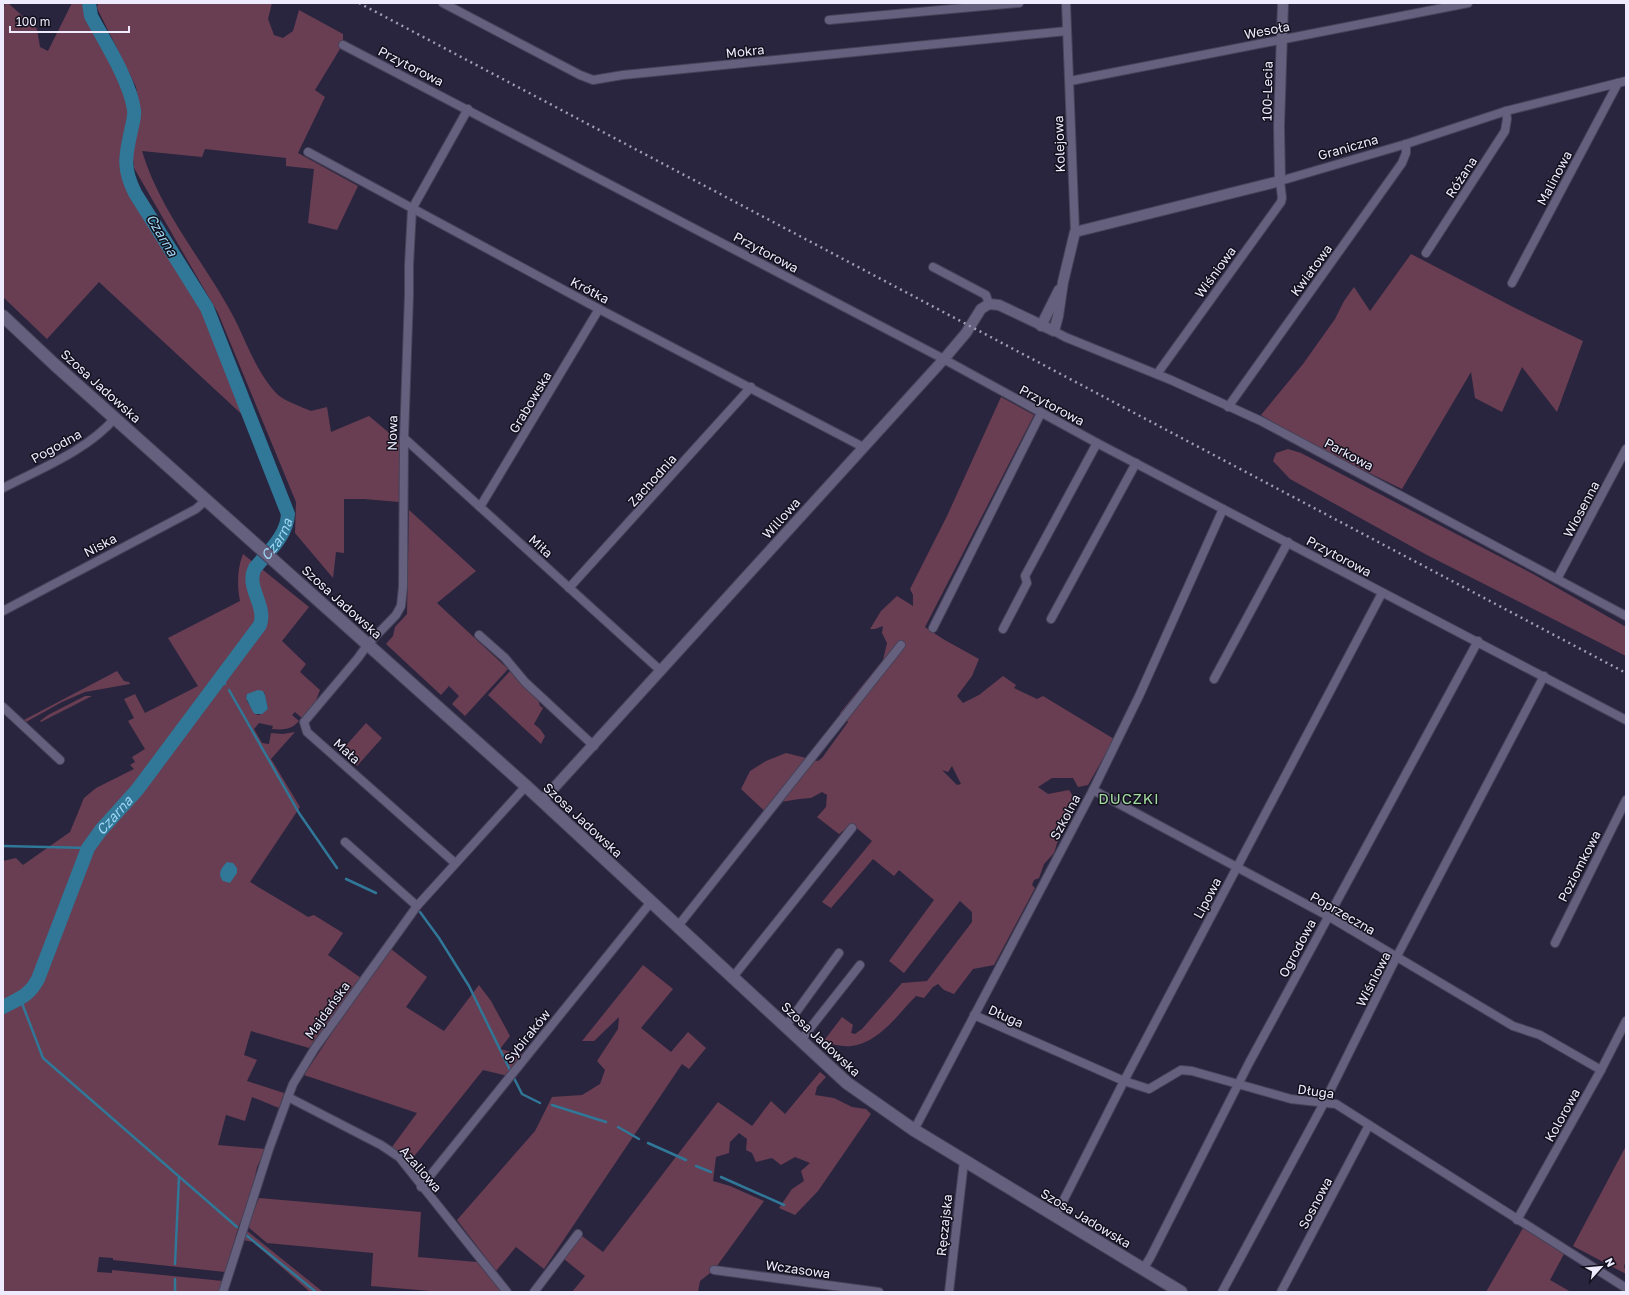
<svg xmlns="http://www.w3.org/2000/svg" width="1629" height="1295" font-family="'Golos Text',sans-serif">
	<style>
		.green { fill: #693e52; fill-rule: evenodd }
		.water { fill: #307798 }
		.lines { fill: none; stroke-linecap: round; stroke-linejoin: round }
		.stream { stroke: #307798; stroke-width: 2.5 }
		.river { stroke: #307798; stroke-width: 14 }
		.minor-casing { stroke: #474259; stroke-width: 10 }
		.tertiary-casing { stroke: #474259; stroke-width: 12 }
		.secondary-casing { stroke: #474259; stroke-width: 14 }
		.minor { stroke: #65607e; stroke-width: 8 }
		.tertiary { stroke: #65607e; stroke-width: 10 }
		.secondary { stroke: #65607e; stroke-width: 12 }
		.rail { stroke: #a09cb2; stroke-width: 2.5; stroke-dasharray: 2 4; stroke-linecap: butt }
		.labels { text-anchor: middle; stroke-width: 3; stroke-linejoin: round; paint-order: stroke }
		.street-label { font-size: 13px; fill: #edebfd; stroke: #12101c }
		.water-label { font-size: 14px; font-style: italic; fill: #9ed6f3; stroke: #12101c }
		.quarter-label { font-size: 15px; letter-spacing: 1px; fill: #a4dda1; stroke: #12101c }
	</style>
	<rect width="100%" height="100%" fill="#2a253f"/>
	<g class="green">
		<polygon points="5,3 8,3 37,29 40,47 48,51 72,3 85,3 86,15 127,96 129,110 121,147 121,163 124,179 131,195 203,310 249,421 99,282 47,339 3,297 3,12"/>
		<path d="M98,3H272L268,19L274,35L283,38L293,31L299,10L343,34V44L315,90L325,97L298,153L358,186L337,230L308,223L314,169L286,166V158L205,149L202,157L142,151C159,208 198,254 227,305C245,335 253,369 278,395C285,401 302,407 311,411L327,407L331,432L369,416L400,442L399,502L364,499H344V553L336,552L333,578L295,533L296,502L218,313L134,168L132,149L139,104L136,87L97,8Z"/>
		<polygon points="1411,254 1517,309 1583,341 1557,412 1522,367 1502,412 1475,398 1471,372 1402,489 1302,440 1261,415 1303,364 1335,319 1344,301 1354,287 1370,311"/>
		<path d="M1001,397L1034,415L925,627L943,639L979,659L972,676L957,696L963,703L979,695L1003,676L1016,685L1014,688L1037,699L1043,696L1114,739L1088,785L1078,787L1073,778H1052L1038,787L1048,794L1069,790L1076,801L1061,831L1054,853L1044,864L1039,878L1034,880L1032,885L1035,888L994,965L973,969L954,994L944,990L938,984L933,987L924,998L916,996C898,1014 879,1043 851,1046C842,1047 832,1044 823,1042L842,1017L853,1025L851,1033L855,1034L862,1029L902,983L927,981L972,922V912L960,901L904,973L889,961L934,900L899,870L894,876L873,859L831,908L822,902L872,841L852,824L839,834L817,817L826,807L827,795L822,792L811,798L799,799L781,802L770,816L741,789L750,771L766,761L786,753L818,761L822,758L848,722L840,713L883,660L887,643L882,633L883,626L875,629H870L881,611L897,596L913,606V595L910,589L947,516ZM952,766L961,784L957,785L942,770L948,772Z"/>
		<polygon points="1288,449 1301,453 1533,574 1626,627 1626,656 1427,555 1290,479 1273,461 1276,453"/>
		<polygon points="409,510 476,571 437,603 508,669 465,716 452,704 459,696 449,686 441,695 386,644 393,636 395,627 407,614"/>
		<path d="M243,554L309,607L282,641L306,664L300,672L320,690L315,703L302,718L295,712L292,715L299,721C291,730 283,730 272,729L273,726L259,723L254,729L262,743L269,744L271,733L283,734L295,732L271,759L300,807L250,882L300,912L308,917L314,915L343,933L328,955L361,978L309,1048L251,1031L244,1055L257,1060L247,1081L284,1093L279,1108L252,1097L245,1121L226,1115L218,1145L266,1149L257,1167L251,1195L245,1214L239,1225L225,1272L113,1260V1258L99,1257L97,1272L112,1273V1270L223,1281L219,1292H3V861L16,858L23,865L70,832L84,798L96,788L134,769L130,765L135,762L132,757L145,749L128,721L134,718L124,699L135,694L145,713L198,686L168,638L240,601C237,585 237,569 243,554ZM264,692L268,709L259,715L255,714L247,701L246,696Z"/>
		<polygon points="117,671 124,681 129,682 130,684 85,692 62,702 26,722 22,721"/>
		<polygon points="510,671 537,695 540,706 543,708 534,724 540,729 545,736 541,744 488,695"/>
		<polygon points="85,696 92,696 41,722 40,721 48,715"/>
		<polygon points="366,723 382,738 357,766 342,750"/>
		<polygon points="391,949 427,977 406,1007 444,1031 479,985 491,1001 510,1036 500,1049 524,1055 508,1076 483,1070 408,1164 392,1147 417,1113 304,1075 349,1007"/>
		<polygon points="643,965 673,989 641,1028 671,1052 688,1032 706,1048 689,1069 682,1064 544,1269 516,1247 496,1271 457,1220 535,1131 552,1097 582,1095 600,1084 605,1070 597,1061 618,1029 619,1017 594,1041 582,1041"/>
		<polygon points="820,1072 826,1077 817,1087 815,1095 834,1098 852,1107 866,1109 871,1114 818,1191 795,1215 779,1208 792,1189 804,1181 801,1171 810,1163 795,1157 781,1165 772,1158 756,1162 752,1153 746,1150 747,1139 739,1133 730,1142 729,1153 716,1157 713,1181 730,1186 764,1201 714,1270 700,1281 698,1292 572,1292 585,1276 564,1259 582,1236 603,1252 718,1102 752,1126 771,1101 785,1114"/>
		<polygon points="1626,1146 1626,1261 1624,1266 1626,1274 1573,1246"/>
		<polygon points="259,1198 421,1212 418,1257 477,1262 502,1292 442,1292 371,1286 373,1253 267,1243 247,1226"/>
		<polygon points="1523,1228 1564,1254 1550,1280 1571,1292 1486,1292"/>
		<polygon points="246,1230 323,1292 310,1292 253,1242 243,1240"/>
	</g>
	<g class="water">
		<polygon points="258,690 263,691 265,695 268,709 262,714 255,714 253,712 246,698 247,694"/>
		<path d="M227,862L233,863L237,868V873L230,883L223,881C217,874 221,868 227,862Z"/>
	</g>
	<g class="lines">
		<g class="stream">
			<polyline points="222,678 225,684"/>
			<polyline points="229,690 299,813 337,868"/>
			<polyline points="3,846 88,848"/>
			<polyline points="346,879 376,893"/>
			<polyline points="420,912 439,938 469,986 510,1070"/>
			<polyline points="20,998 43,1058 237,1227"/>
			<polyline points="514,1078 522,1094 540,1103"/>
			<polyline points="552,1105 606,1122"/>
			<polyline points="618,1127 639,1139"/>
			<polyline points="648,1143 686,1160"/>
			<polyline points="696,1166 711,1172"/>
			<polyline points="721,1177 784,1205"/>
			<polyline points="246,1235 316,1292"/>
			<polyline points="175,1264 179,1177"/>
			<polyline points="175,1292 175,1279"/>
		</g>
		<path class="river" id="s1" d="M3,1007C20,998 29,996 38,979L88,848L101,830L137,790L260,625C267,605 245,587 255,568C268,552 287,536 288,514L207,308L135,193C123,169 125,157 131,131C132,125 135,117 134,110C130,81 105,42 91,16L89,3"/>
		<defs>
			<g id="minor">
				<polyline points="443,3 580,75 593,80 623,75 1067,31"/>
				<polyline points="1066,3 1075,232"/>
				<polyline points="829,20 1019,3"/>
				<polyline points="343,45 938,356 1097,443 1626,720"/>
				<polyline points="1070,81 1468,3"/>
				<polyline points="308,152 599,309 863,447"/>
				<polyline points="1426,253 1505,131 1507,119 1506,111"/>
				<polyline points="933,267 986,295 989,304"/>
				<polyline points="1512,283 1618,83"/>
				<polyline points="1054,331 1065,337 1171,380 1261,421 1626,616"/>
				<polyline points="1157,374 1281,202 1282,198 1280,181 1406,144 1506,111 1626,81"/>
				<polyline points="1228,407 1402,163 1406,153 1406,144"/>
				<polyline points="404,438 661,671"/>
				<path d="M3,488C40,469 88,450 115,418"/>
				<polyline points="480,507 599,309"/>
				<polyline points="1557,579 1626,449"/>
				<polyline points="569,588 751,387"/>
				<polyline points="3,611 196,509 206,500"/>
				<polyline points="1051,619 1136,463"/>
				<polyline points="933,628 1041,413"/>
				<polyline points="1003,629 1027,583 1025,576 1097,443"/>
				<polyline points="479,635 505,658 525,682 594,746"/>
				<polyline points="1214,679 1288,542"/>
				<polyline points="3,707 60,760"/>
				<polyline points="1093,790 1328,916 1513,1026 1540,1035 1601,1070"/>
				<polyline points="345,842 417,906"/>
				<polyline points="455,863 307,732 304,722 358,658 368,644 396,615 401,606 403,587 404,438 409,295 409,265 412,209 468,109"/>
				<polyline points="678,926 901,645"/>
				<polyline points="1555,943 1626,800"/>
				<polyline points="733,977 852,828"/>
				<polyline points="974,1015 1124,1081 1149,1089 1181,1070 1192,1071 1291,1099 1336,1104 1626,1288"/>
				<polyline points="786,1026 839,953"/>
				<polyline points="800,1041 860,965"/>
				<polyline points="288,1097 381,1145 399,1157 507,1292"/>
				<polyline points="914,1130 1093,790 1139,696 1223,509"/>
				<polyline points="421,1187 651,902"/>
				<polyline points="1054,1214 1059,1209 1124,1081 1382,593"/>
				<polyline points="1517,1220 1601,1070 1626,1021"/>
				<polyline points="1143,1269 1150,1258 1249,1063 1478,641"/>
				<polyline points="714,1270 879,1292"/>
				<polyline points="223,1292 269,1149 288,1097 293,1084 315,1048 417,906 526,786"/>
				<polyline points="534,1292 578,1234"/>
				<polyline points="949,1292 964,1161"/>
				<polyline points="1222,1292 1324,1103 1396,958 1544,676"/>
				<polyline points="1281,1292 1369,1125"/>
			</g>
			<g id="tertiary">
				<polyline points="1041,326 1059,290"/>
				<polyline points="542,801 944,359 966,333 981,309 989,304 999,305 1054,331 1058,316 1063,282 1075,232 1280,181 1279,126 1283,3"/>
			</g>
			<polyline id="secondary" points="3,316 54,364 526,786 847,1083 914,1130 1181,1292"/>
		</defs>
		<use href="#minor" class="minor-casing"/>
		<use href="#tertiary" class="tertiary-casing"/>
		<use href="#secondary" class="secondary-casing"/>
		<use href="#minor" class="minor"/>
		<use href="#tertiary" class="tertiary"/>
		<use href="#secondary" class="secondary"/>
		<polyline class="rail" points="359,3 1626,673"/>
	</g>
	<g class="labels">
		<g class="street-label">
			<text transform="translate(1267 30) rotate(-11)" y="5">Wesoła</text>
			<text transform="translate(745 51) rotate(-6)" y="5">Mokra</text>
			<text transform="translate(411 66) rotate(27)" y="5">Przytorowa</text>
			<text transform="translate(1267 91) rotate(-89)" y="5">100-Lecia</text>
			<text transform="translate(1059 144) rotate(-92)" y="5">Kolejowa</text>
			<text transform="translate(1348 147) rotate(-16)" y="5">Graniczna</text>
			<text transform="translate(1461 177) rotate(-57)" y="5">Różana</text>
			<text transform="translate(1554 178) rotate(-62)" y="5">Malinowa</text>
			<text transform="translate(766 252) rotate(28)" y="5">Przytorowa</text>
			<text transform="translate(1311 270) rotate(-54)" y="5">Kwiatowa</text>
			<text transform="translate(1215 272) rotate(-54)" y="5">Wiśniowa</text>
			<text transform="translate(590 290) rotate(28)" y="5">Krótka</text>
			<text transform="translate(101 386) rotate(42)" y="5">Szosa Jadowska</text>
			<text transform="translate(530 402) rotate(-59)" y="5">Grabowska</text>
			<text transform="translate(1052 405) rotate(28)" y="5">Przytorowa</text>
			<text transform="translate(392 433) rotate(-89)" y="5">Nowa</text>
			<text transform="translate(56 446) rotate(-29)" y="5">Pogodna</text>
			<text transform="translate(1349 454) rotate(28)" y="5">Parkowa</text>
			<text transform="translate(652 480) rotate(-48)" y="5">Zachodnia</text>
			<text transform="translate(1581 509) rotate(-62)" y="5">Wiosenna</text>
			<text transform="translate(781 518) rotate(-48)" y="5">Willowa</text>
			<text transform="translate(100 545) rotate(-28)" y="5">Niska</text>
			<text transform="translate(541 546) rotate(42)" y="5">Miła</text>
			<text transform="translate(1339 556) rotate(28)" y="5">Przytorowa</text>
			<text transform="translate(342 602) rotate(42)" y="5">Szosa Jadowska</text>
			<text transform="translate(347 751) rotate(42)" y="5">Mała</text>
			<text transform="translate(1065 817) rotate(-62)" y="5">Szkolna</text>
			<text transform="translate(583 820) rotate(43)" y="5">Szosa Jadowska</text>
			<text transform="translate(1579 866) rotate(-63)" y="5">Poziomkowa</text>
			<text transform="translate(1207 898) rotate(-62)" y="5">Lipowa</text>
			<text transform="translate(1343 913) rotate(30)" y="5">Poprzeczna</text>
			<text transform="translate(1297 948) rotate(-62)" y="5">Ogrodowa</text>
			<text transform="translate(1373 979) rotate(-63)" y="5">Wiśniowa</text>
			<text transform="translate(327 1010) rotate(-54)" y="5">Majdańska</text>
			<text transform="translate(1006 1016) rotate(24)" y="5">Długa</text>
			<text transform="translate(527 1036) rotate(-51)" y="5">Sybiraków</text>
			<text transform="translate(821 1039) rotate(43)" y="5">Szosa Jadowska</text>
			<text transform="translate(1316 1091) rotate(8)" y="5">Długa</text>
			<text transform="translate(1562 1115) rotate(-61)" y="5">Kolorowa</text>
			<text transform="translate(421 1169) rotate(49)" y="5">Azaliowa</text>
			<text transform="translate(1315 1203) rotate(-62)" y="5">Sosnowa</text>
			<text transform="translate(1086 1218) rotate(31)" y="5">Szosa Jadowska</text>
			<text transform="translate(944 1225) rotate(-84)" y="5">Ręczajska</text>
			<text transform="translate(798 1269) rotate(8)" y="5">Wczasowa</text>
		</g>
		<g class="water-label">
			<text transform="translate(162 235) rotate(59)" y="5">Czarna</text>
			<text dy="5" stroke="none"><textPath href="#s1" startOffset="563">Czarna</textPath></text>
			<text dy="5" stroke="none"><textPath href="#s1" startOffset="228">Czarna</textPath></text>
		</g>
		<g class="quarter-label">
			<text x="1129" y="804">DUCZKI</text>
		</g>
	</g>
	<rect width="1629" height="1295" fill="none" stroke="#edebfd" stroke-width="8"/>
	<g transform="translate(1601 1267) rotate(63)" stroke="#12101c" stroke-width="3" paint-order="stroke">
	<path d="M0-3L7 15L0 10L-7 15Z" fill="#edebfd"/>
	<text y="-6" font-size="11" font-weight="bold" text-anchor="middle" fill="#edebfd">N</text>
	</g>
	<path d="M10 26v6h119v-6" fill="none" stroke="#edebfd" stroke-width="2"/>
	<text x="16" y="26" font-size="12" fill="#edebfd" stroke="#12101c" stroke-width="3" paint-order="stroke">100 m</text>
</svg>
